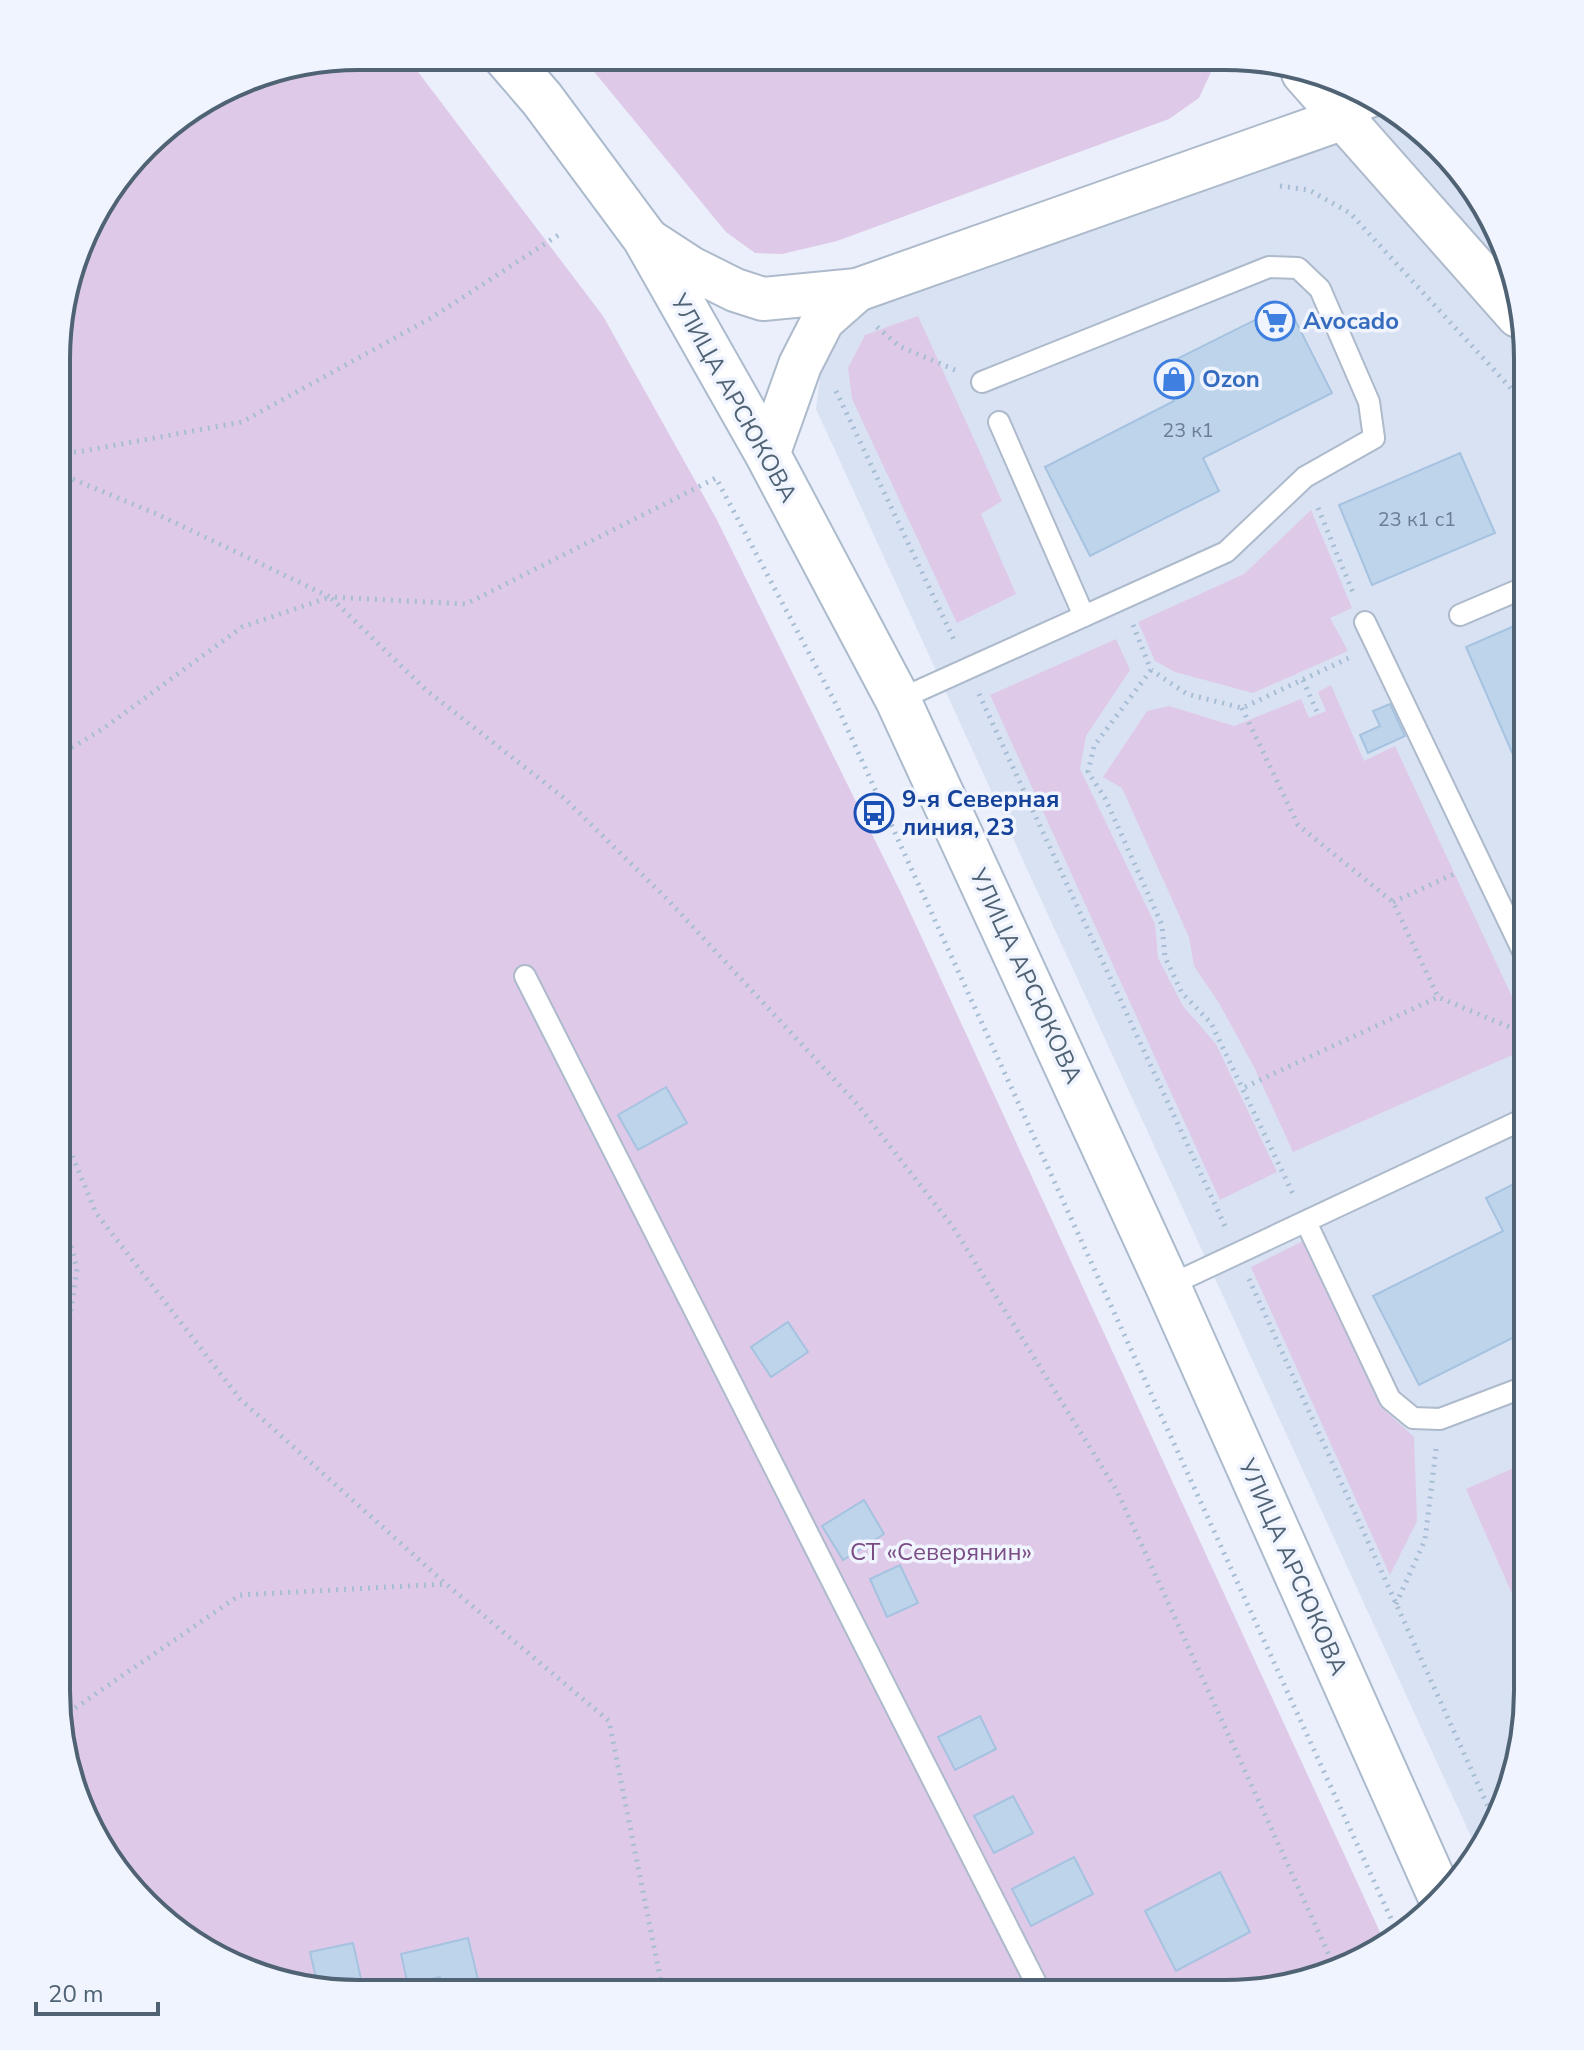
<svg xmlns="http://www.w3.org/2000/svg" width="1584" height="2050" font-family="'Nunito Sans',sans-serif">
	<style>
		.residential { fill: #d9e2f3 }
		.green { fill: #dfc9e8 }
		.building { fill: #bed4ea; stroke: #a5c3e0; stroke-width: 2 }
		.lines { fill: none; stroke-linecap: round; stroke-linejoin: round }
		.lane-casing { stroke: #adbacb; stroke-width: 24 }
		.street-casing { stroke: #adbacb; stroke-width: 46 }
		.secondary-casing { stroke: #acbacd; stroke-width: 48 }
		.path { stroke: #a6bdd4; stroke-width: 5; stroke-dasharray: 2 6; stroke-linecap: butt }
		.lane { stroke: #fff; stroke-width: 20 }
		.street { stroke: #fff; stroke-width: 42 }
		.secondary { stroke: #fff; stroke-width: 44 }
		.labels { text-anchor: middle; stroke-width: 7; stroke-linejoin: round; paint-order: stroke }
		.number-label { font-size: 20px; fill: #6b7f92 }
		.shop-label { font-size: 24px; font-weight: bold; fill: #366cbe; stroke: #f0f4fe; text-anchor: start }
		.street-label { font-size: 24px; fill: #4f6375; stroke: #f0f4fe }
		.transit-label { font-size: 24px; font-weight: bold; fill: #164399; stroke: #f0f4fe; text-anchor: start }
		.park-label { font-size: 24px; fill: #7b4d85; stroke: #f0f4fe }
		.rim { fill: none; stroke: #4f6375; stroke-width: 4 }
	</style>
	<rect width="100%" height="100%" fill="#eaeffb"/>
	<polygon class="residential" points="1395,109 1453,159 1497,224 1528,358 1527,1711 1512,1789 1479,1854 816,409 823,353 852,311"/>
	<g class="green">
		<polygon points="359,56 406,56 603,316 716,518 903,897 1386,1945 1360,1963 1226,1994 320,1991 190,1943 131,1891 87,1826 56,1692 59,319 96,208 159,131 261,72"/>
		<polygon points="582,57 1217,59 1199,98 1169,119 837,241 782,254 755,253 726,232"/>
		<polygon points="918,316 1002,501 981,514 1016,594 957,623 852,399 848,368 865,335"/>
		<polygon points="1311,510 1352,608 1330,618 1348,651 1253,693 1175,672 1155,661 1138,622 1244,574"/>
		<polygon points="1116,639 1130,670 1086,736 1080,769 1155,924 1158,958 1183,1006 1216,1044 1277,1172 1220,1200 990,695"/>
		<polygon points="1331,685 1364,761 1395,746 1528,1031 1528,1048 1293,1152 1254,1067 1219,1003 1194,966 1189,937 1122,788 1103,777 1147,711 1169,706 1234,726 1301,699 1309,718 1326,711 1318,692"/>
		<polygon points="1303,1241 1380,1406 1414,1437 1417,1521 1390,1575 1251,1267"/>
		<polygon points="1527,1462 1527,1628 1466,1489"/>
	</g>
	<g class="building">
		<polygon points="1287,304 1332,393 1203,458 1219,491 1090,556 1045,467 1174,401 1157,369"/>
		<polygon points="1460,453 1495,533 1372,585 1339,505"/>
		<polygon points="1528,620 1528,789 1466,647"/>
		<polygon points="1390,704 1405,736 1368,753 1360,735 1380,726 1373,711"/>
		<polygon points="666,1087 687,1123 638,1150 618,1115"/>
		<polygon points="1528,1177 1528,1330 1419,1385 1373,1296 1503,1231 1486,1198"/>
		<polygon points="788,1322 808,1352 771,1377 751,1347"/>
		<polygon points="864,1500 884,1534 843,1560 822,1526"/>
		<polygon points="900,1565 918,1603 887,1617 870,1579"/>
		<polygon points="980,1716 996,1749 955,1770 938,1737"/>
		<polygon points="1013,1796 1033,1833 994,1853 974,1816"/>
		<polygon points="1074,1857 1093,1894 1031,1926 1012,1889"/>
		<polygon points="1220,1872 1250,1932 1176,1971 1145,1911"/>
		<polygon points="468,1938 481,1992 443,1992 440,1977 408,1985 401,1954"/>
		<polygon points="353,1943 363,1988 319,1991 310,1952"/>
	</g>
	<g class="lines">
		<defs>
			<g id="lane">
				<polyline points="1341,119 1381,103"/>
				<polyline points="999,422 1084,616"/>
				<polyline points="1460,615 1528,586"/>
				<polyline points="1365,622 1528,962"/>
				<polyline points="898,700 1226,552 1305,477 1374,438 1369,402 1320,289 1298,268 1269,267 982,382"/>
				<polyline points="525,976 1041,1993"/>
				<polyline points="1306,1222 1390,1399 1413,1418 1440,1419 1527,1386"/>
				<polyline points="1168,1286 1528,1117"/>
			</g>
			<g id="street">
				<polyline points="1303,73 1518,316"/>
				<polyline points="645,238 691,268 735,290 763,299 857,290 1341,119"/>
				<polyline points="768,455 800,365 823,320 857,290"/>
			</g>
			<polyline id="secondary" points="505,56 542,99 645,238 768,455 898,700 1168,1286 1442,1900"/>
		</defs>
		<use href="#lane" class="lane-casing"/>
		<use href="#street" class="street-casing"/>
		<use href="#secondary" class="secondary-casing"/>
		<g class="path">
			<polyline points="1280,186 1309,190 1350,213 1528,407"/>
			<polyline points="1465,193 1470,188 1483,204"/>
			<polyline points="877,327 899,346 955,370"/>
			<polyline points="836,391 955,642"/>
			<polyline points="58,452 78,452 242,422 431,318 563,232"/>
			<polyline points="58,473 159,515 330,597 466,604 716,478 837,706 1399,1936"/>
			<polyline points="1318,508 1354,595"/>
			<polyline points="1133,625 1151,670 1187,694 1242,708 1349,658"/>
			<polyline points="1151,670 1094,746 1088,772 1105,798 1162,925 1165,957 1182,993 1211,1023 1294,1196"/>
			<polyline points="1303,680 1318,714"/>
			<polyline points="979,694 1225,1226"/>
			<polyline points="1242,708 1298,825 1393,902 1438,997 1528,1035"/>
			<polyline points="58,756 104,728 242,627 330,597 426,690 564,798 668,900 857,1104 953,1227 1117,1491 1335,1968"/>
			<polyline points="1393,902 1454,874"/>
			<polyline points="1245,1087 1438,997"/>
			<polyline points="57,1119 96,1213 240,1399 446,1584 609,1721 663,1992"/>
			<polyline points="1249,1279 1495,1822"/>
			<polyline points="57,1406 77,1269 57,1191"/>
			<polyline points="1396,1604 1425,1540 1436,1449"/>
			<polyline points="62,1717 240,1595 445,1584"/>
		</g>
		<use href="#lane" class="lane"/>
		<use href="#street" class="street"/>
		<use href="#secondary" class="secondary"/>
	</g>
	<defs>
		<symbol id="supermarket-ring" viewBox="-11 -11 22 22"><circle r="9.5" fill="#f0f4fe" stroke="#3f7fe0" stroke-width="1.5"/><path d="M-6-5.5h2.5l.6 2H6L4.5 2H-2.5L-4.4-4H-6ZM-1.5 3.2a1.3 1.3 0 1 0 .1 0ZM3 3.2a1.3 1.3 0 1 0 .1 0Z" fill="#3f7fe0"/></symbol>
		<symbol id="shop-ring" viewBox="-11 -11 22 22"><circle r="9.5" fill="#f0f4fe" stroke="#3f7fe0" stroke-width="1.5"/><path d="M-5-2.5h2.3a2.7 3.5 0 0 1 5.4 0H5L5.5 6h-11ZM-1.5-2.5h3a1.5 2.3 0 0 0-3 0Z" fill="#3f7fe0"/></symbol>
		<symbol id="bus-ring" viewBox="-11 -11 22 22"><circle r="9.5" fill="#f0f4fe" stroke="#1a4fb4" stroke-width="1.5"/><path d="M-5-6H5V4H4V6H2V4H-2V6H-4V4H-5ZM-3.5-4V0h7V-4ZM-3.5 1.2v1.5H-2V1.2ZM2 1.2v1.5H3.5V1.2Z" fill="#1a4fb4"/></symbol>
	</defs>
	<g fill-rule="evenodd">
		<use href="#supermarket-ring" x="1253" y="299" width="44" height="44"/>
		<use href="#shop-ring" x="1152" y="357" width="44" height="44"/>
		<use href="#bus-ring" x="852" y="791" width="44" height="44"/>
	</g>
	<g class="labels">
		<g class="number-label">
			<text x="1188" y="437">23 к1</text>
			<text x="1417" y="526">23 к1 с1</text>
		</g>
		<g class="shop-label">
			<text x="1303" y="329">Avocado</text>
			<text x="1202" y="387">Ozon</text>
		</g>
		<g class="street-label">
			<text transform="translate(734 398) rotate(61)" y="8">УЛИЦА АРСЮКОВА</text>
			<text transform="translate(1026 976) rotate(65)" y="8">УЛИЦА АРСЮКОВА</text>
			<text transform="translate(1293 1567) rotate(66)" y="8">УЛИЦА АРСЮКОВА</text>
		</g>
		<g class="transit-label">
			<text x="902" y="807">9-я Северная<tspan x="902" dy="28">линия, 23</tspan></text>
		</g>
		<g class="park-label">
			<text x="941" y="1560">СТ «Северянин»</text>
		</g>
	</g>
	<path d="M0 0H1584V2050H0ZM359 70H1225A289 289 0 0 1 1514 359V1691A289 289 0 0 1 1225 1980H359A289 289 0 0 1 70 1691V359A289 289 0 0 1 359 70Z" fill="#f0f4fe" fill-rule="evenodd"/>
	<path class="rim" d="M359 70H1225A289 289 0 0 1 1514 359V1691A289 289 0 0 1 1225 1980H359A289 289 0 0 1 70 1691V359A289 289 0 0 1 359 70Z"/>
	<path d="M36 2002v12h122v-12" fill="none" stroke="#4f6375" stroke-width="4"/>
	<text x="48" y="2002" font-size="24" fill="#4f6375" stroke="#f0f4fe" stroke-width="6" paint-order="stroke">20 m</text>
</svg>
